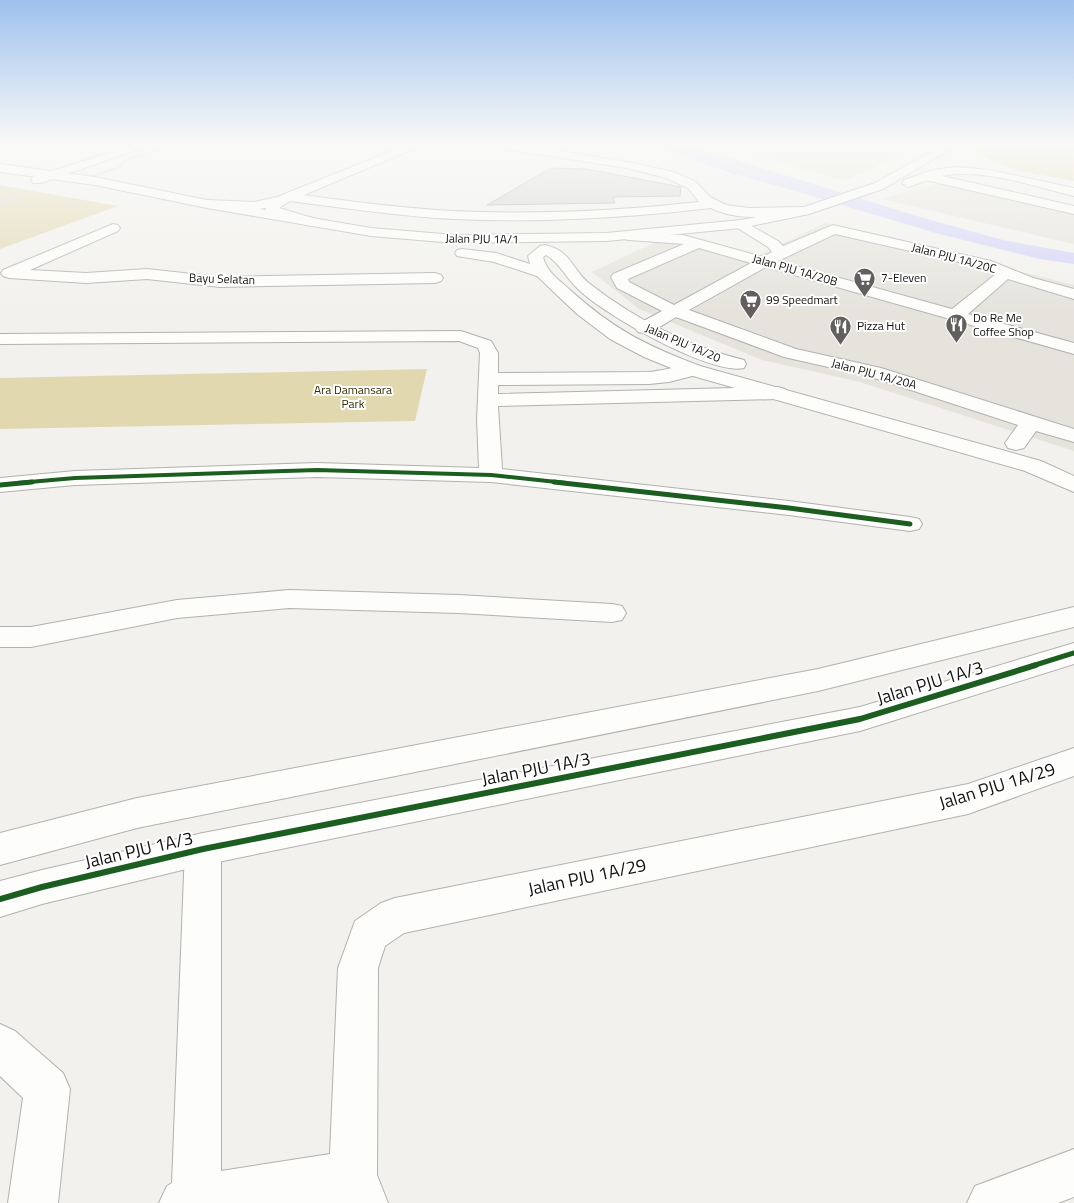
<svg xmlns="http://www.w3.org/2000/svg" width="1074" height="1203" font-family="'Titillium Web',sans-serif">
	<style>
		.built { fill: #e5e3dc }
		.green { fill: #e1d8b0 }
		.water { fill: #d3d5f7 }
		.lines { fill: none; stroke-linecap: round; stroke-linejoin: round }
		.stream { fill: #d3d5f7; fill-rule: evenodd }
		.building { fill: #d3d2d0; stroke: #a9a9a7 }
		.street-casing { stroke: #b2b1af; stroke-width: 2 }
		.secondary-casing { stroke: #b2b1af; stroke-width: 2 }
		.street { fill: #fdfdfc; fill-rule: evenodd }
		.secondary { fill: #fdfdfc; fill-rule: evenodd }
		.cycleway-far2-casing { stroke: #fff; stroke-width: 6 }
		.cycleway-far1-casing { stroke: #fff; stroke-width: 8 }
		.cycleway-casing { stroke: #fff; stroke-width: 9 }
		.cycleway-far2 { stroke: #1b5e20; stroke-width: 4 }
		.cycleway-far1 { stroke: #1b5e20; stroke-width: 5 }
		.cycleway { stroke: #1b5e20; stroke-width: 6 }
		.labels { text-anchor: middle; stroke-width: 4; stroke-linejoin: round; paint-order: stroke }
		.far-street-label { font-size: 12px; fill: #131211; stroke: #fff }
		.far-poi-label { font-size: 12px; fill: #131211; stroke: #fff; text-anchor: start }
		.far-park-label { font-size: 12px; fill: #342c02; stroke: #fff }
		.near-street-label { font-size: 18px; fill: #131211; stroke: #fff }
	</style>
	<rect width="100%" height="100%" fill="#f2f1ee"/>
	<g class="built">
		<polygon points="719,144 900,144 909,152 844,181"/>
		<polygon points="943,182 1074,212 1074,244 882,199"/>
		<polygon points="825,223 1074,285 1074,451 860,382 762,360 639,309 592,272 660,240 683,239 757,256"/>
	</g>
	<g class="green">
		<path d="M980,144H1074V181C1047,175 995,171 976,149Z"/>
		<polygon points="0,185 118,206 0,249"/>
		<polygon points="427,369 415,421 0,429 0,378"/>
	</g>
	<polygon class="water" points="647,144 685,144 920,217 1003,240 1074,253 1074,264 1040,259 939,234 785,188 737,175"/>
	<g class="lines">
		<g class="stream">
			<polygon points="169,144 174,144 127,161 119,169 95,176 93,175 117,167 125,159"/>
			<polygon points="20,196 21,198 0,204 0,202"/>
		</g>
	</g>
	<polygon class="building" points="551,168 586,169 681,187 680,196 613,197 615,203 487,205"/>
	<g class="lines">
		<defs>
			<g id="street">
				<polygon points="137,144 154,144 41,183 33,183 31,180 33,177"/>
				<path d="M409,144H425L304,195C353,202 402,208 452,211C535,215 617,211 699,202L688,188L666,178L627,168L492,147L487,144H516L627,162L674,172L696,182L710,197L726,205L749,208L804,207L811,211L804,215C775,216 738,222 711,208C625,218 539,223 453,219C398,216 344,208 290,201L279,208L316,219L318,222L311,226L269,214L265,208L254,210L208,208L201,204L208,200L254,202L277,197Z"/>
				<polygon points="925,172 1074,206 1074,214 921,179 919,176"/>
				<path d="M741,220L778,241L783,246L833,225L991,261L1033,278L1074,289V299L1008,279L968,314L1074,343V354L766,267L689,310L796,349L881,368L1074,429V442L1036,431L1024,448L1016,450L1008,448L1005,443L1018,425L868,376L784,357L676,317C664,324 651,335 638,332L635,328L638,324L662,311L617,288L611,277L613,274L684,244L629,240L624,239L622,236L624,233L683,235L763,257L772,252L768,247L736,227L734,224ZM835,234L981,267L996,274L952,309L778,261ZM699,248L751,263L674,305L629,282L628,279Z"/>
				<polygon points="113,224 118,225 120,228 118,231 30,270 86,273 147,269 220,277 435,273 441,275 443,278 441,281 435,283 220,287 147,279 86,283 9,278 3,276 1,273 3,270"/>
				<path d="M461,331L491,341L498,353V373L649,372C663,371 688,363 700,366L703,370L700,374L669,382L649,384L498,385V394L778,387L785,389L788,393L785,397L778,399L498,406L502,469L789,501L910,517L919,519L922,524L919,529L910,531L789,515L491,482L317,477L75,485L0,492V478L75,471L317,463L479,468L477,419L480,353L478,348L459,341L0,344V334Z"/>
				<polygon points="289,590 459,595 612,604 622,606 626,613 622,620 612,622 459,613 289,608 177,618 31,647 0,647 0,627 31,627 177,600"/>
				<polygon points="1074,748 1074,776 968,814 404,933 385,946 378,968 377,1175 388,1203 159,1203 167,1186 172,1183 185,849 190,838 203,833 216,838 221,849 221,1171 330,1154 338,968 355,921 381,903 395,898 968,784"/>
				<polygon points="0,1024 15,1031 63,1073 70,1089 58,1203 8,1203 23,1098 0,1076"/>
				<polygon points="1074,1149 1074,1197 1058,1203 967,1203 975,1186"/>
			</g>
			<g id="secondary">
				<polygon points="945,144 959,144 883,189 809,214 741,228 606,241 455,243 371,236 207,208 95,185 0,172 0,164 95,177 207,200 371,228 455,235 606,233 741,220 801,208 875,183"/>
				<path d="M956,167L990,170L1074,188V196C1032,186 985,168 941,176C930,178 919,184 908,187L902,183L904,180L933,170Z"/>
				<path d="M545,245C572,251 571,269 590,284C635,319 688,346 744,360L746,364L744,368C711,376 601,313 577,288C565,277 560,263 546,255L543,257C546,271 559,280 569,289C613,329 645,345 700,366L1041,461L1074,476V492L1025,471L686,374L644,357L610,339L577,314L537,276L494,262L457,256L455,253L457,250L462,249L496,253L530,264L528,256L540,246Z"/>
				<polygon points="1074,607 1074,627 818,691 137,828 0,865 0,833 137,798 818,669"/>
				<polygon points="1074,643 1074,664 860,731 203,865 42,904 0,917 0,881 42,870 203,833 860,707"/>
			</g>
		</defs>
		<use href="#street" class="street-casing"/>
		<use href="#secondary" class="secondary-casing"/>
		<use href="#street" class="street"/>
		<use href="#secondary" class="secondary"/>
		<defs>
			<polyline id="cycleway-far2" points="18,483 75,478 317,470 491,475 566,483"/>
			<g id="cycleway-far1">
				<polyline points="554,482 789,508 910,524"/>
				<polyline points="0,485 32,482"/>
				<polyline points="1032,666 1074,653"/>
			</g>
			<polyline id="cycleway" points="0,899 42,887 203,849 860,719 1036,665"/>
		</defs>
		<use href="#cycleway-far2" class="cycleway-far2-casing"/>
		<use href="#cycleway-far1" class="cycleway-far1-casing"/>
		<use href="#cycleway" class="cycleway-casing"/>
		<use href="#cycleway-far2" class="cycleway-far2"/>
		<use href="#cycleway-far1" class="cycleway-far1"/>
		<use href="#cycleway" class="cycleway"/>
	</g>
	<linearGradient id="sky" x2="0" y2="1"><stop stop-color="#9fc1ee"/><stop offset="0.46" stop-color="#f9f9f7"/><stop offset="1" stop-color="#f9f9f7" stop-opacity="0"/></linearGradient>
	<rect width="1074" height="313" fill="url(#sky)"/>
	<defs>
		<symbol id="supermarket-pin" viewBox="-11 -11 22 30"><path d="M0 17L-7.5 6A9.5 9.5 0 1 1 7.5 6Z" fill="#61605e" stroke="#fff"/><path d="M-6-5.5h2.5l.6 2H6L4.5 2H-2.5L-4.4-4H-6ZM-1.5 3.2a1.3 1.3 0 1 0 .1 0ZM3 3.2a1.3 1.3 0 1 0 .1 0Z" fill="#fff"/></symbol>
		<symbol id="restaurant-pin" viewBox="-11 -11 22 30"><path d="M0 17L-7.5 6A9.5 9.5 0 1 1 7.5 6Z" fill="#61605e" stroke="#fff"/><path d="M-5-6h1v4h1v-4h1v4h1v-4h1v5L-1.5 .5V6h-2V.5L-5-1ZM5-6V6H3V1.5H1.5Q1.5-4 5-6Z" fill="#fff"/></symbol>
	</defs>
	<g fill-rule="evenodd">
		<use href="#supermarket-pin" x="852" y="266" width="25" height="34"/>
		<use href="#supermarket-pin" x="738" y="288" width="25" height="34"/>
		<use href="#restaurant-pin" x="944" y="312" width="25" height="34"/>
		<use href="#restaurant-pin" x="828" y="314" width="25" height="34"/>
	</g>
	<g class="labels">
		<g class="far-street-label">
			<text transform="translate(482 239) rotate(1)" y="4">Jalan PJU 1A/1</text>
			<text transform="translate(954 258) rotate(15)" y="4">Jalan PJU 1A/20C</text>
			<text transform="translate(795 270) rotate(16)" y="4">Jalan PJU 1A/20B</text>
			<text transform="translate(222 279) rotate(2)" y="4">Bayu Selatan</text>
			<text transform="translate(683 343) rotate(23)" y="4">Jalan PJU 1A/20</text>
			<text transform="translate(874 374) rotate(15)" y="4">Jalan PJU 1A/20A</text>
		</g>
		<g class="far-poi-label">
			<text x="881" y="282">7-Eleven</text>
			<text x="766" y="304">99 Speedmart</text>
			<text x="973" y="322">Do Re Me<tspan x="973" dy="14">Coffee Shop</tspan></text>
			<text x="857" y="330">Pizza Hut</text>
		</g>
		<g class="far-park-label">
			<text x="353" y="394">Ara Damansara<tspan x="353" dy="14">Park</tspan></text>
		</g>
		<g class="near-street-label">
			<text transform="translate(930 683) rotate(-17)" y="6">Jalan PJU 1A/3</text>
			<text transform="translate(536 769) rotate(-11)" y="6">Jalan PJU 1A/3</text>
			<text transform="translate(997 786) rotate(-17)" y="6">Jalan PJU 1A/29</text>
			<text transform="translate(139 850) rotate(-13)" y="6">Jalan PJU 1A/3</text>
			<text transform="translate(587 877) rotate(-12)" y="6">Jalan PJU 1A/29</text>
		</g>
	</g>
</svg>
